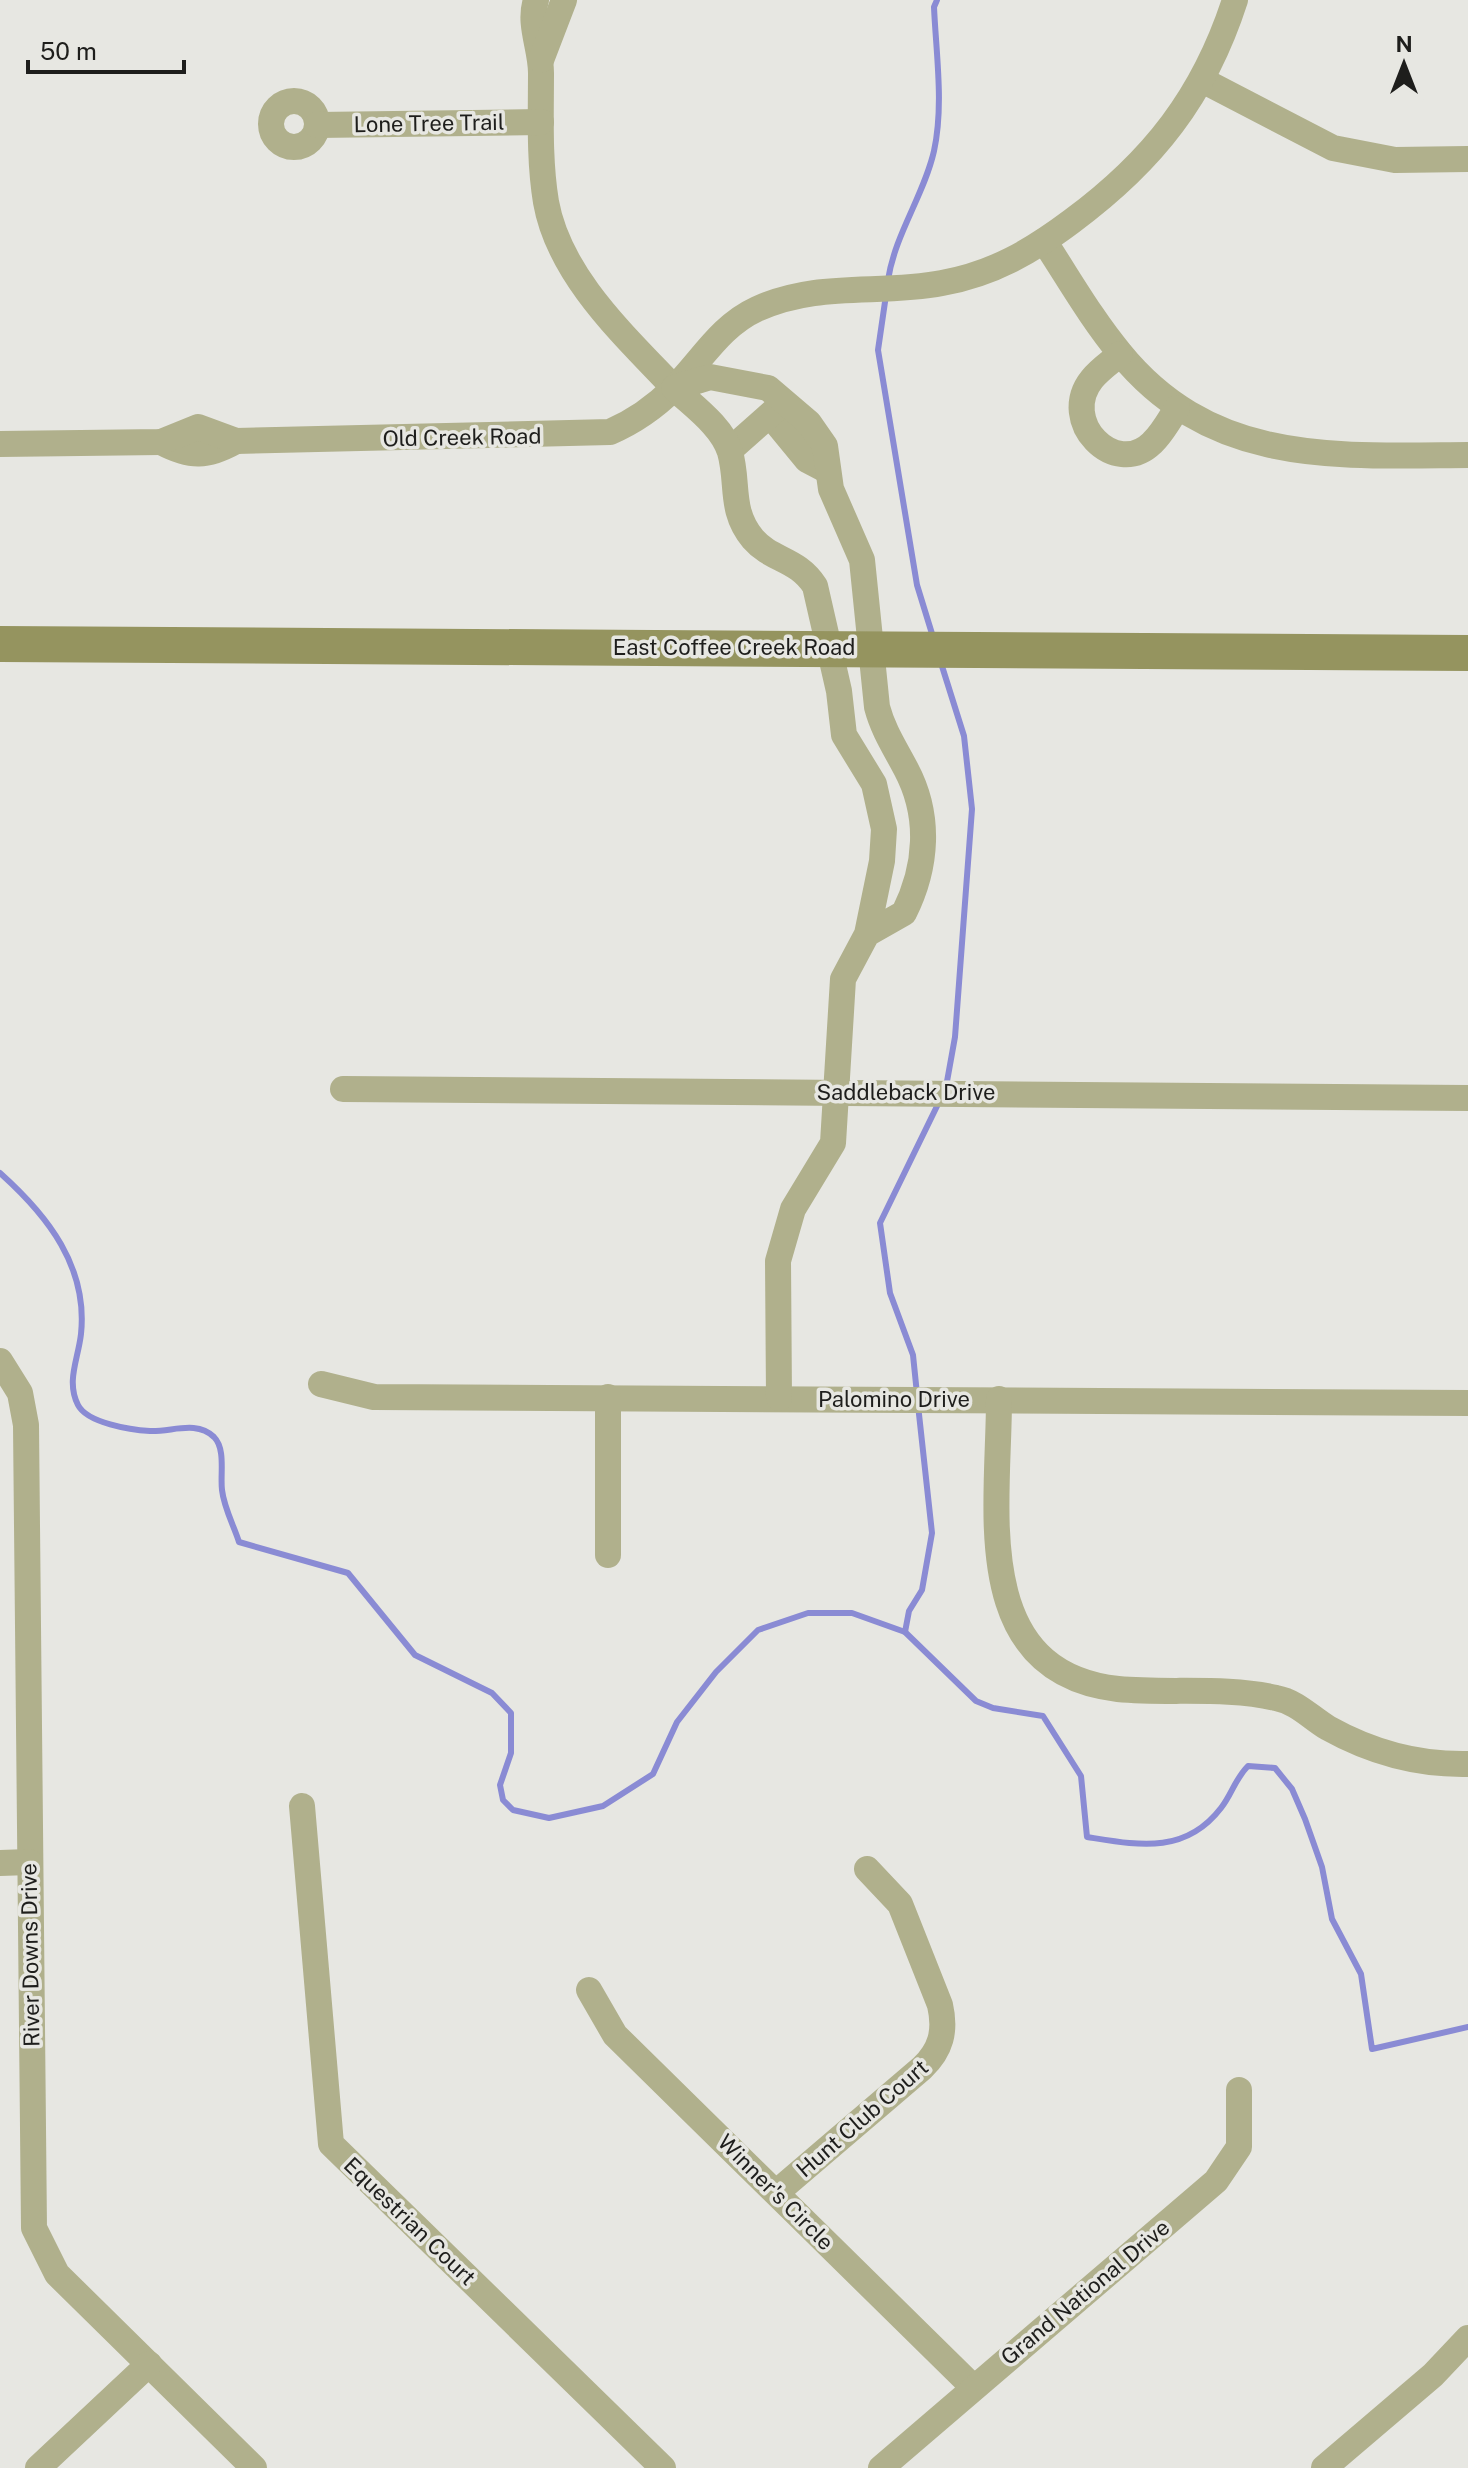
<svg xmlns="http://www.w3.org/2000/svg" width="1468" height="2468" font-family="'Public Sans',sans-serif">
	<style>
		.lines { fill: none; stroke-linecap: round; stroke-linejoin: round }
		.stream { stroke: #8a8bd4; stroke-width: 6 }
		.street { stroke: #b0b08c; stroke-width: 26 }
		.secondary { stroke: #95945f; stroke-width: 36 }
		.labels { text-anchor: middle; stroke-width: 7; stroke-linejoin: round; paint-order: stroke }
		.street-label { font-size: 22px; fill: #1e1e1c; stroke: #e7e7e2 }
	</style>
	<rect width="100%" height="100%" fill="#e7e7e2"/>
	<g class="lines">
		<g class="stream">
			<path d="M888,280C895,234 924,195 934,151C944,105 936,53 934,7L937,0"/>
			<polyline points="886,295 878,350 917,585 933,637"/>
			<polyline points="941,663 964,736 972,809 955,1037 946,1087"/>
			<path d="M0,1173C48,1216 88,1267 81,1334C78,1360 66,1381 78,1405C87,1423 131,1430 150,1431C172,1432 196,1420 214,1437C226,1449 220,1475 222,1490C224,1508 234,1526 239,1542L348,1573L415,1655L492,1693L511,1713V1753L500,1785L503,1800L513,1810L549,1818L603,1806L653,1774L677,1722L716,1672L758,1630L808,1613H852L905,1632L976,1701L993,1708L1043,1716L1081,1776L1087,1837C1138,1845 1185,1855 1221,1808C1232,1794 1235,1779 1248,1766L1275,1768L1292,1789L1305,1819L1322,1867L1332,1919L1361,1974L1372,2049L1468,2027"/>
			<polyline points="917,1394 913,1355 890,1293 880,1223 940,1100"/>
			<polyline points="905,1632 909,1611 922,1590 932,1533 918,1405"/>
		</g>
		<g class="street">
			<path d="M536,0C528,24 541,48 541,73C541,115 539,160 546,202C559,276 625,336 674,388"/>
			<polyline points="541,60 564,0"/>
			<polyline points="1202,80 1333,148 1395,160 1468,159"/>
			<circle cx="294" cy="124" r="23"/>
			<polyline points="317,125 541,122"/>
			<path d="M1044,241C1069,279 1091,318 1120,353C1212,466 1336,456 1468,455"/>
			<path d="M1120,354C1111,362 1100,369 1092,379C1058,421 1115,479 1152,443C1162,434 1170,419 1177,408"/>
			<polyline points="770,415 807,460 828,471"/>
			<path d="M161,442C191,458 207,457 236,441"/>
			<path d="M0,444L161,442L198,427L236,441L610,432C633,422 656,406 674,388C702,360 720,326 757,309C818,281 879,295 942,283C993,274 1032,251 1072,221C1153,161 1204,96 1235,0"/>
			<polyline points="730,450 782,404"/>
			<polyline points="343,1089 1468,1098"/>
			<polyline points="0,1361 20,1393 26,1425 34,2228 57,2274 254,2468"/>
			<polyline points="321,1384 374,1397 1468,1403"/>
			<path d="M779,1398L778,1261L793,1209L833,1143L843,979L867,934L882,861L884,829L874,784L844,735L839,691L815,586C797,558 772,561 753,539C729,510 739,484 730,452C722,426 693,406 674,388L710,377L768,388L809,423L825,446L831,489L862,560L877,707C883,730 895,748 906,769C931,816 927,867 904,913L867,934"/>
			<path d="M999,1399C999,1508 968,1672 1118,1689C1169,1694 1225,1686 1276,1698C1297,1702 1310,1717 1328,1728C1371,1752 1419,1765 1468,1764"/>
			<polyline points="608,1555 608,1397"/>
			<polyline points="302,1806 331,2144 663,2468"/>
			<polyline points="0,1863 29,1862"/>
			<polyline points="589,1990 615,2035 973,2387"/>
			<path d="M777,2192L922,2068C941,2050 946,2031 940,2005L900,1904L867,1869"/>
			<polyline points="38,2468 149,2364"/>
			<polyline points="881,2468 1216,2181 1239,2147 1239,2090"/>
			<polyline points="1324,2468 1433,2375 1468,2338"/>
		</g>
		<polyline class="secondary" points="0,644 1468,653"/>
	</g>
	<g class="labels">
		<g class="street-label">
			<text transform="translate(429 123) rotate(-1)" y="8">Lone Tree Trail</text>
			<text transform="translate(462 437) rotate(-1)" y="8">Old Creek Road</text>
			<text x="734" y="655">East Coffee Creek Road</text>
			<text x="906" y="1100">Saddleback Drive</text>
			<text x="894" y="1407">Palomino Drive</text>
			<text transform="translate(30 1955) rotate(-91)" y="8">River Downs Drive</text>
			<text transform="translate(862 2118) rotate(-41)" y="8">Hunt Club Court</text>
			<text transform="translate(776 2192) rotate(45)" y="8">Winner's Circle</text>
			<text transform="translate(410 2221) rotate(44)" y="8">Equestrian Court</text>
			<text transform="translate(1085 2292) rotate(-40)" y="8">Grand National Drive</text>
		</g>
	</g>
	<g transform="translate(1404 64)" stroke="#e7e7e2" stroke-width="6" paint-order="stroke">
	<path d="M0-6L14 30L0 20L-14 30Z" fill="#1e1e1c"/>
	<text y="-12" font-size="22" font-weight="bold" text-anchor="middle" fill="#1e1e1c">N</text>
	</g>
	<path d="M28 60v12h156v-12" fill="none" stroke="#1e1e1c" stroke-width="4"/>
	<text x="40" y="60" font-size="24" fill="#1e1e1c" stroke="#e7e7e2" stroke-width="6" paint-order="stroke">50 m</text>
</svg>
